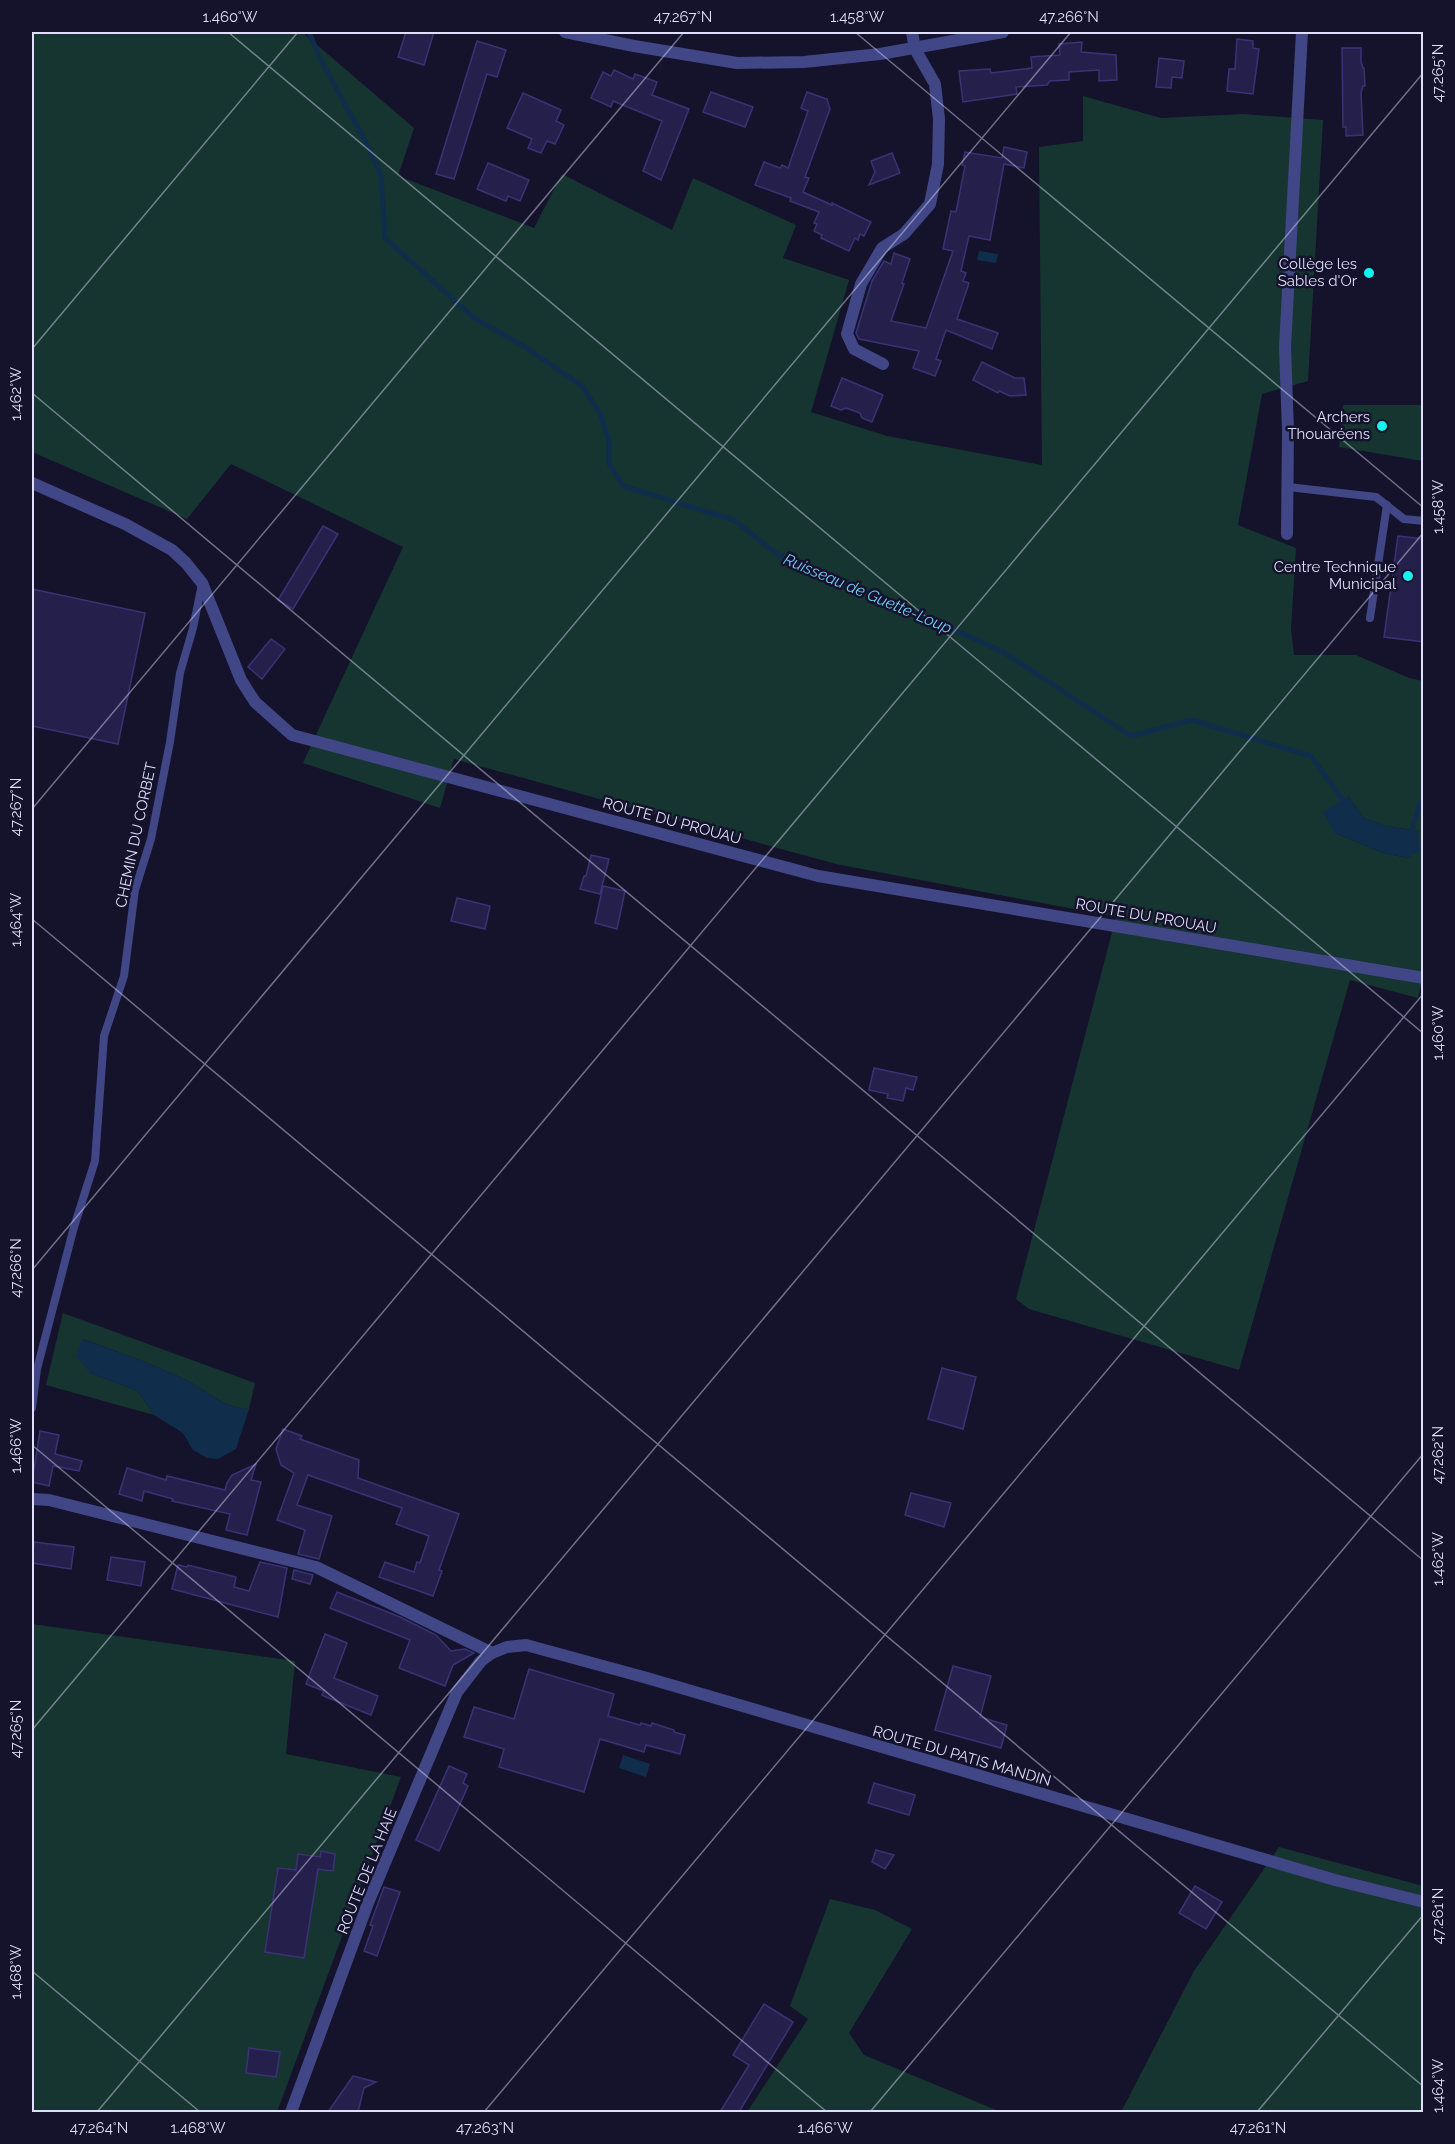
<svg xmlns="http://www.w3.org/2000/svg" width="1455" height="2144" font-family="Raleway,sans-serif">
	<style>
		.green { fill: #163530; fill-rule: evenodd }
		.water { fill: #112d4c }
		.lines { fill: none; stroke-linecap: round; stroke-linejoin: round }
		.stream { stroke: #112d4c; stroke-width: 5 }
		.building { fill: #24204b; stroke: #393376; stroke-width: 1.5 }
		.lane { stroke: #414687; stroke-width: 8 }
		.street { stroke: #414687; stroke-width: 12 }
		.ticks { fill: none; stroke: #dfdffd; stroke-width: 1.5; stroke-opacity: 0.45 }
		.poi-dot { fill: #16f2ef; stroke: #14132b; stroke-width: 2 }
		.labels { text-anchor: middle; stroke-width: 5; stroke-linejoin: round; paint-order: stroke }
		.poi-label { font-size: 15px; fill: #dfdffd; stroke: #14132b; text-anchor: end }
		.street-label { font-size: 15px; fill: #dfdffd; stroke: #14132b }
		.water-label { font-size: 16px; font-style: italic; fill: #73c9f7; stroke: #14132b }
		.neatline { fill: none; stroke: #dfdffd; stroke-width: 2 }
		.ticks-label { font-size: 15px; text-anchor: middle; fill: #dfdffd }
	</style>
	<rect width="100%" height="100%" fill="#14132b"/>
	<g class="green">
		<path d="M32,32H302L414,128L398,176L534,228L562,174L672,230L693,178L796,225L783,258L849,280L811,412L887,436L1042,465L1039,147L1083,141V96L1161,118L1243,114L1323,120L1308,381L1262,394L1238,525L1296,548L1291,629L1294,655H1356L1409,678L1423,681V976L1418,998L1350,980L1239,1370L1029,1309L1016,1299L1116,917L836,864L454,759L440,808L303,763L403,547L231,464L187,519L32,452ZM1348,796L1364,818L1385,826L1418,831L1408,858L1383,853L1335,833Z"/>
		<polygon points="1343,405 1423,405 1423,461 1339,447"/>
		<path d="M63,1313L255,1383L249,1409C223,1409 204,1388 182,1378C150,1363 116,1351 83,1339L90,1373L138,1391L154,1415L46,1385Z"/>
		<polygon points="32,1624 295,1661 286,1754 401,1777 277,2112 32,2112"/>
		<polygon points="1279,1847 1423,1886 1423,2112 1121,2112 1194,1971"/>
		<polygon points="830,1899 875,1910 912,1929 849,2033 864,2055 1001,2112 747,2112 808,2019 790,2006"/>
	</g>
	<g class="water">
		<polygon points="979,251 998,254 996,263 977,260"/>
		<polygon points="1348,796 1364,818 1385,826 1418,831 1420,851 1408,858 1383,853 1335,833 1323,812"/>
		<path d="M82,1339C116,1351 150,1363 182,1378C204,1388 223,1409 249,1409L236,1449L218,1459L207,1458L193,1450L183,1433L154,1415L138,1391L90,1373L76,1356Z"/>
		<polygon points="623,1755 650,1764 646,1777 619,1768"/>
	</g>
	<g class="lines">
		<g class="stream">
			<polyline points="309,32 320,59 369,148 381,176 385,238 474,318 525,347 582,386 600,413 609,441 609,464 623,486 734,520 777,554 874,593 1003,652 1131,736 1192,720 1311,756 1346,804"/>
			<polyline points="1410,837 1420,803 1424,800"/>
		</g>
	</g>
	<g class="building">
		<polygon points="406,32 434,32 424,65 398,57"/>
		<polygon points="1237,39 1253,41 1253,48 1259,49 1253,94 1227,91 1229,69 1235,69"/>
		<polygon points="477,41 506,50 497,77 487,74 454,179 436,174"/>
		<polygon points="1082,42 1081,52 1116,55 1117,80 1099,81 1099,70 1069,72 1069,80 1050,81 1047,85 1016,87 1017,94 963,102 959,71 990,69 991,73 1032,68 1031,57 1060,55 1059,44"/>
		<polygon points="1342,48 1361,48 1361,62 1363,68 1364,68 1365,86 1363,86 1361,93 1363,135 1346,136 1346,127 1343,127"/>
		<polygon points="1159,58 1184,61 1182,78 1172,77 1171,88 1156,87"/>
		<polygon points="614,70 633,79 635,74 657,82 652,95 689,109 661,180 643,171 662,121 613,101 611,107 591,98 603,72 611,76"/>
		<polygon points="711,92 753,107 745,127 703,112"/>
		<polygon points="807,92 827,99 830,109 805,177 809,178 803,192 832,205 832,203 871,222 864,236 860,234 858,240 855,238 849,251 821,238 822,235 814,231 817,224 814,223 819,212 790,201 791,198 755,185 764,162 780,168 782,165 788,168 808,111 801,108"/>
		<polygon points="523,93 561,110 556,121 564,125 555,144 547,141 541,153 528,148 532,139 507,128"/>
		<polygon points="1004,147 1027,152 1024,168 1004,164 990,240 969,236 961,271 966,273 963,281 969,283 957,319 998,333 992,349 946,330 936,359 941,361 935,376 913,368 919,351 859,339 856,333 872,281 884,261 891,264 894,253 910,259 902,283 904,284 891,321 926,328 953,251 943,249 951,211 956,212 965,166 962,165 965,152 1002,158"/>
		<polygon points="892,153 900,173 869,185 875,172 871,161"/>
		<polygon points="488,163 529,180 520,201 508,196 506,201 477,189"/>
		<polygon points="982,362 1015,378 1024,378 1026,395 1010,396 999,391 998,393 973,380"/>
		<polygon points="842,378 883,395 872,422 862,418 860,413 846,408 841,410 831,406"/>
		<polygon points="323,526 338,534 293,609 278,600"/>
		<polygon points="1398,536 1424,539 1424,642 1384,637"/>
		<polygon points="32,589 145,613 118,744 32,726"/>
		<polygon points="271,639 285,649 262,679 248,667"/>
		<polygon points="591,855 609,859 600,894 580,889 584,876 586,876"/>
		<polygon points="603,886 625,891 617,929 595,923"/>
		<polygon points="457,898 490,906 485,929 451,921"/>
		<polygon points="874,1068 917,1077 913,1090 906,1088 903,1101 887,1098 888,1094 869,1090"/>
		<polygon points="942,1368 976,1377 963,1429 928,1419"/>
		<polygon points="283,1429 302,1436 300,1439 359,1460 358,1478 459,1514 439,1570 442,1571 433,1596 379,1577 385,1562 414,1572 417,1562 420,1563 429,1536 396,1524 402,1508 308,1475 297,1505 332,1516 319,1559 298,1554 305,1530 277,1520 294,1473 281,1465 276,1449"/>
		<polygon points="40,1431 59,1435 55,1454 82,1461 79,1471 53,1466 49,1486 32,1482"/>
		<polygon points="256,1464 251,1480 261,1482 247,1535 226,1530 230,1514 172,1501 173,1499 144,1491 142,1501 119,1494 127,1468 166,1480 167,1476 225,1490 227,1483 232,1475"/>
		<polygon points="911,1493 951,1503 944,1527 905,1515"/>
		<polygon points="34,1542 74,1547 71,1569 32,1563"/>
		<polygon points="111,1557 145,1562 141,1586 107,1580"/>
		<polygon points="260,1562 287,1568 278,1617 172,1589 178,1565 187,1567 188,1565 236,1577 234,1587 249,1591"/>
		<polygon points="294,1570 313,1575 310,1584 292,1579"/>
		<polygon points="337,1592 400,1617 436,1635 451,1651 465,1649 474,1653 453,1665 445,1686 399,1668 410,1640 330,1608"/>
		<polygon points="325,1634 347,1643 334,1678 378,1696 371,1715 326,1697 322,1695 324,1691 306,1684"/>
		<polygon points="953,1666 991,1676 980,1717 1007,1725 1001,1748 935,1730"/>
		<polygon points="529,1669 614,1694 608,1716 640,1725 641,1723 651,1726 652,1723 674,1730 674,1732 685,1735 680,1754 646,1745 644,1752 600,1739 584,1792 499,1767 504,1749 464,1737 474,1707 514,1719"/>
		<polygon points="449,1766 467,1774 463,1783 468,1786 439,1851 416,1840"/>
		<polygon points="874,1783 915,1795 909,1815 868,1803"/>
		<polygon points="876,1850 894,1855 885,1869 872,1862"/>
		<polygon points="321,1851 335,1854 333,1871 318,1869 304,1958 265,1952 278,1868 296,1870 298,1854 320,1857"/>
		<polygon points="1195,1886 1222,1902 1206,1929 1179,1913"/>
		<polygon points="384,1887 400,1892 377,1956 364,1951 373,1926 370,1925"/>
		<polygon points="764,2004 793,2022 739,2112 720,2112 749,2065 733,2055"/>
		<polygon points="249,2048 280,2052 276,2077 246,2073"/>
		<polygon points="353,2076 376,2082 364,2088 358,2112 328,2112"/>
	</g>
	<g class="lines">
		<g class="lane">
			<polyline points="1288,487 1376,497 1404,519 1424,521"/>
			<polyline points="1370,618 1387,505"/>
			<polyline points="32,1408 37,1369 74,1227 95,1161 104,1036 124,976 135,890 151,839 170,742 180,673 193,628 202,584"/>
		</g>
		<g class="street">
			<polyline points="565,32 634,46 737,63 804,62 880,54 1003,32"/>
			<polyline points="883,364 854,349 847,334 861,284 882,248 904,234 930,204 938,164 939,119 935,84 915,49 912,32"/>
			<polyline points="32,483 125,524 172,550 186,563 202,583 241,680 255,702 292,735 818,876 1424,978"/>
			<polyline points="1287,534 1288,431 1285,347 1302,32"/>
			<polyline points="32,1499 49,1500 316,1567 492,1653"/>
			<polyline points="291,2112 368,1903 457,1692 481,1661 492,1653 507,1647 526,1645 647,1678 1335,1880 1424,1902"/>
		</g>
	</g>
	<path class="ticks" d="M228,32L1424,1034M855,32L1424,508M32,349L298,32M32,393L1424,1561M32,809L684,32M32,919L1424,2087M32,1270L1071,32M32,1445L827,2112M32,1730L1424,72M32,1971L200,2112M97,2112L1424,532M484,2112L1424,993M870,2112L1424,1453M1257,2112L1424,1914"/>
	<g class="poi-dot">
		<circle cx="1369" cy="273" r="6"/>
		<circle cx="1382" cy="426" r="6"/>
		<circle cx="1408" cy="576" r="6"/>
	</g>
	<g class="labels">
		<g class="poi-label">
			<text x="1357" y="269">Collège les<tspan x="1357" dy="17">Sables d'Or</tspan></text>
			<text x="1370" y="422">Archers<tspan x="1370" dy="17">Thouaréens</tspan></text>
			<text x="1396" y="572">Centre Technique<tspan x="1396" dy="17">Municipal</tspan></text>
		</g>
		<g class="street-label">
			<text transform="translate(672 821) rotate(15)" y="5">ROUTE DU PROUAU</text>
			<text transform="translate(136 835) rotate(-78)" y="5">CHEMIN DU CORBET</text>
			<text transform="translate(1146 916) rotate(10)" y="5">ROUTE DU PROUAU</text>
			<text transform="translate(962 1756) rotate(16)" y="5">ROUTE DU PATIS MANDIN</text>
			<text transform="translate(367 1871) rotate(-68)" y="5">ROUTE DE LA HAIE</text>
		</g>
		<g class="water-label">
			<text transform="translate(868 593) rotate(23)" y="6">Ruisseau de Guette-Loup</text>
		</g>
	</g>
	<rect width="1455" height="2144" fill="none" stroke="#14132b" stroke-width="66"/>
	<rect x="33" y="33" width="1389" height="2078" class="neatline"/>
	<g class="ticks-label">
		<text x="230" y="22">1.460°W</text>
		<text x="683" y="22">47.267°N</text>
		<text x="857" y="22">1.458°W</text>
		<text x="1069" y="22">47.266°N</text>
		<text transform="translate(1438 73) rotate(-90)" y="5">47.265°N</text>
		<text transform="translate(16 394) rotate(-90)" y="5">1.462°W</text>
		<text transform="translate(1438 507) rotate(-90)" y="5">1.458°W</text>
		<text transform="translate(16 807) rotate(-90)" y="5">47.267°N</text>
		<text transform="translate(16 920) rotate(-90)" y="5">1.464°W</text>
		<text transform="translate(1438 1033) rotate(-90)" y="5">1.460°W</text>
		<text transform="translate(16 1268) rotate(-90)" y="5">47.266°N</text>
		<text transform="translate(16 1446) rotate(-90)" y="5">1.466°W</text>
		<text transform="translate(1438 1455) rotate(-90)" y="5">47.262°N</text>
		<text transform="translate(1438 1559) rotate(-90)" y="5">1.462°W</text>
		<text transform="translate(16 1729) rotate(-90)" y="5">47.265°N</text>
		<text transform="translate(1438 1916) rotate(-90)" y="5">47.261°N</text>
		<text transform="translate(16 1972) rotate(-90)" y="5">1.468°W</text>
		<text transform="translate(1438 2086) rotate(-90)" y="5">1.464°W</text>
		<text x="99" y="2133">47.264°N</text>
		<text x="198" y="2133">1.468°W</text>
		<text x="485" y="2133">47.263°N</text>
		<text x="825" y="2133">1.466°W</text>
		<text x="1258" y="2133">47.261°N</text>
	</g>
</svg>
